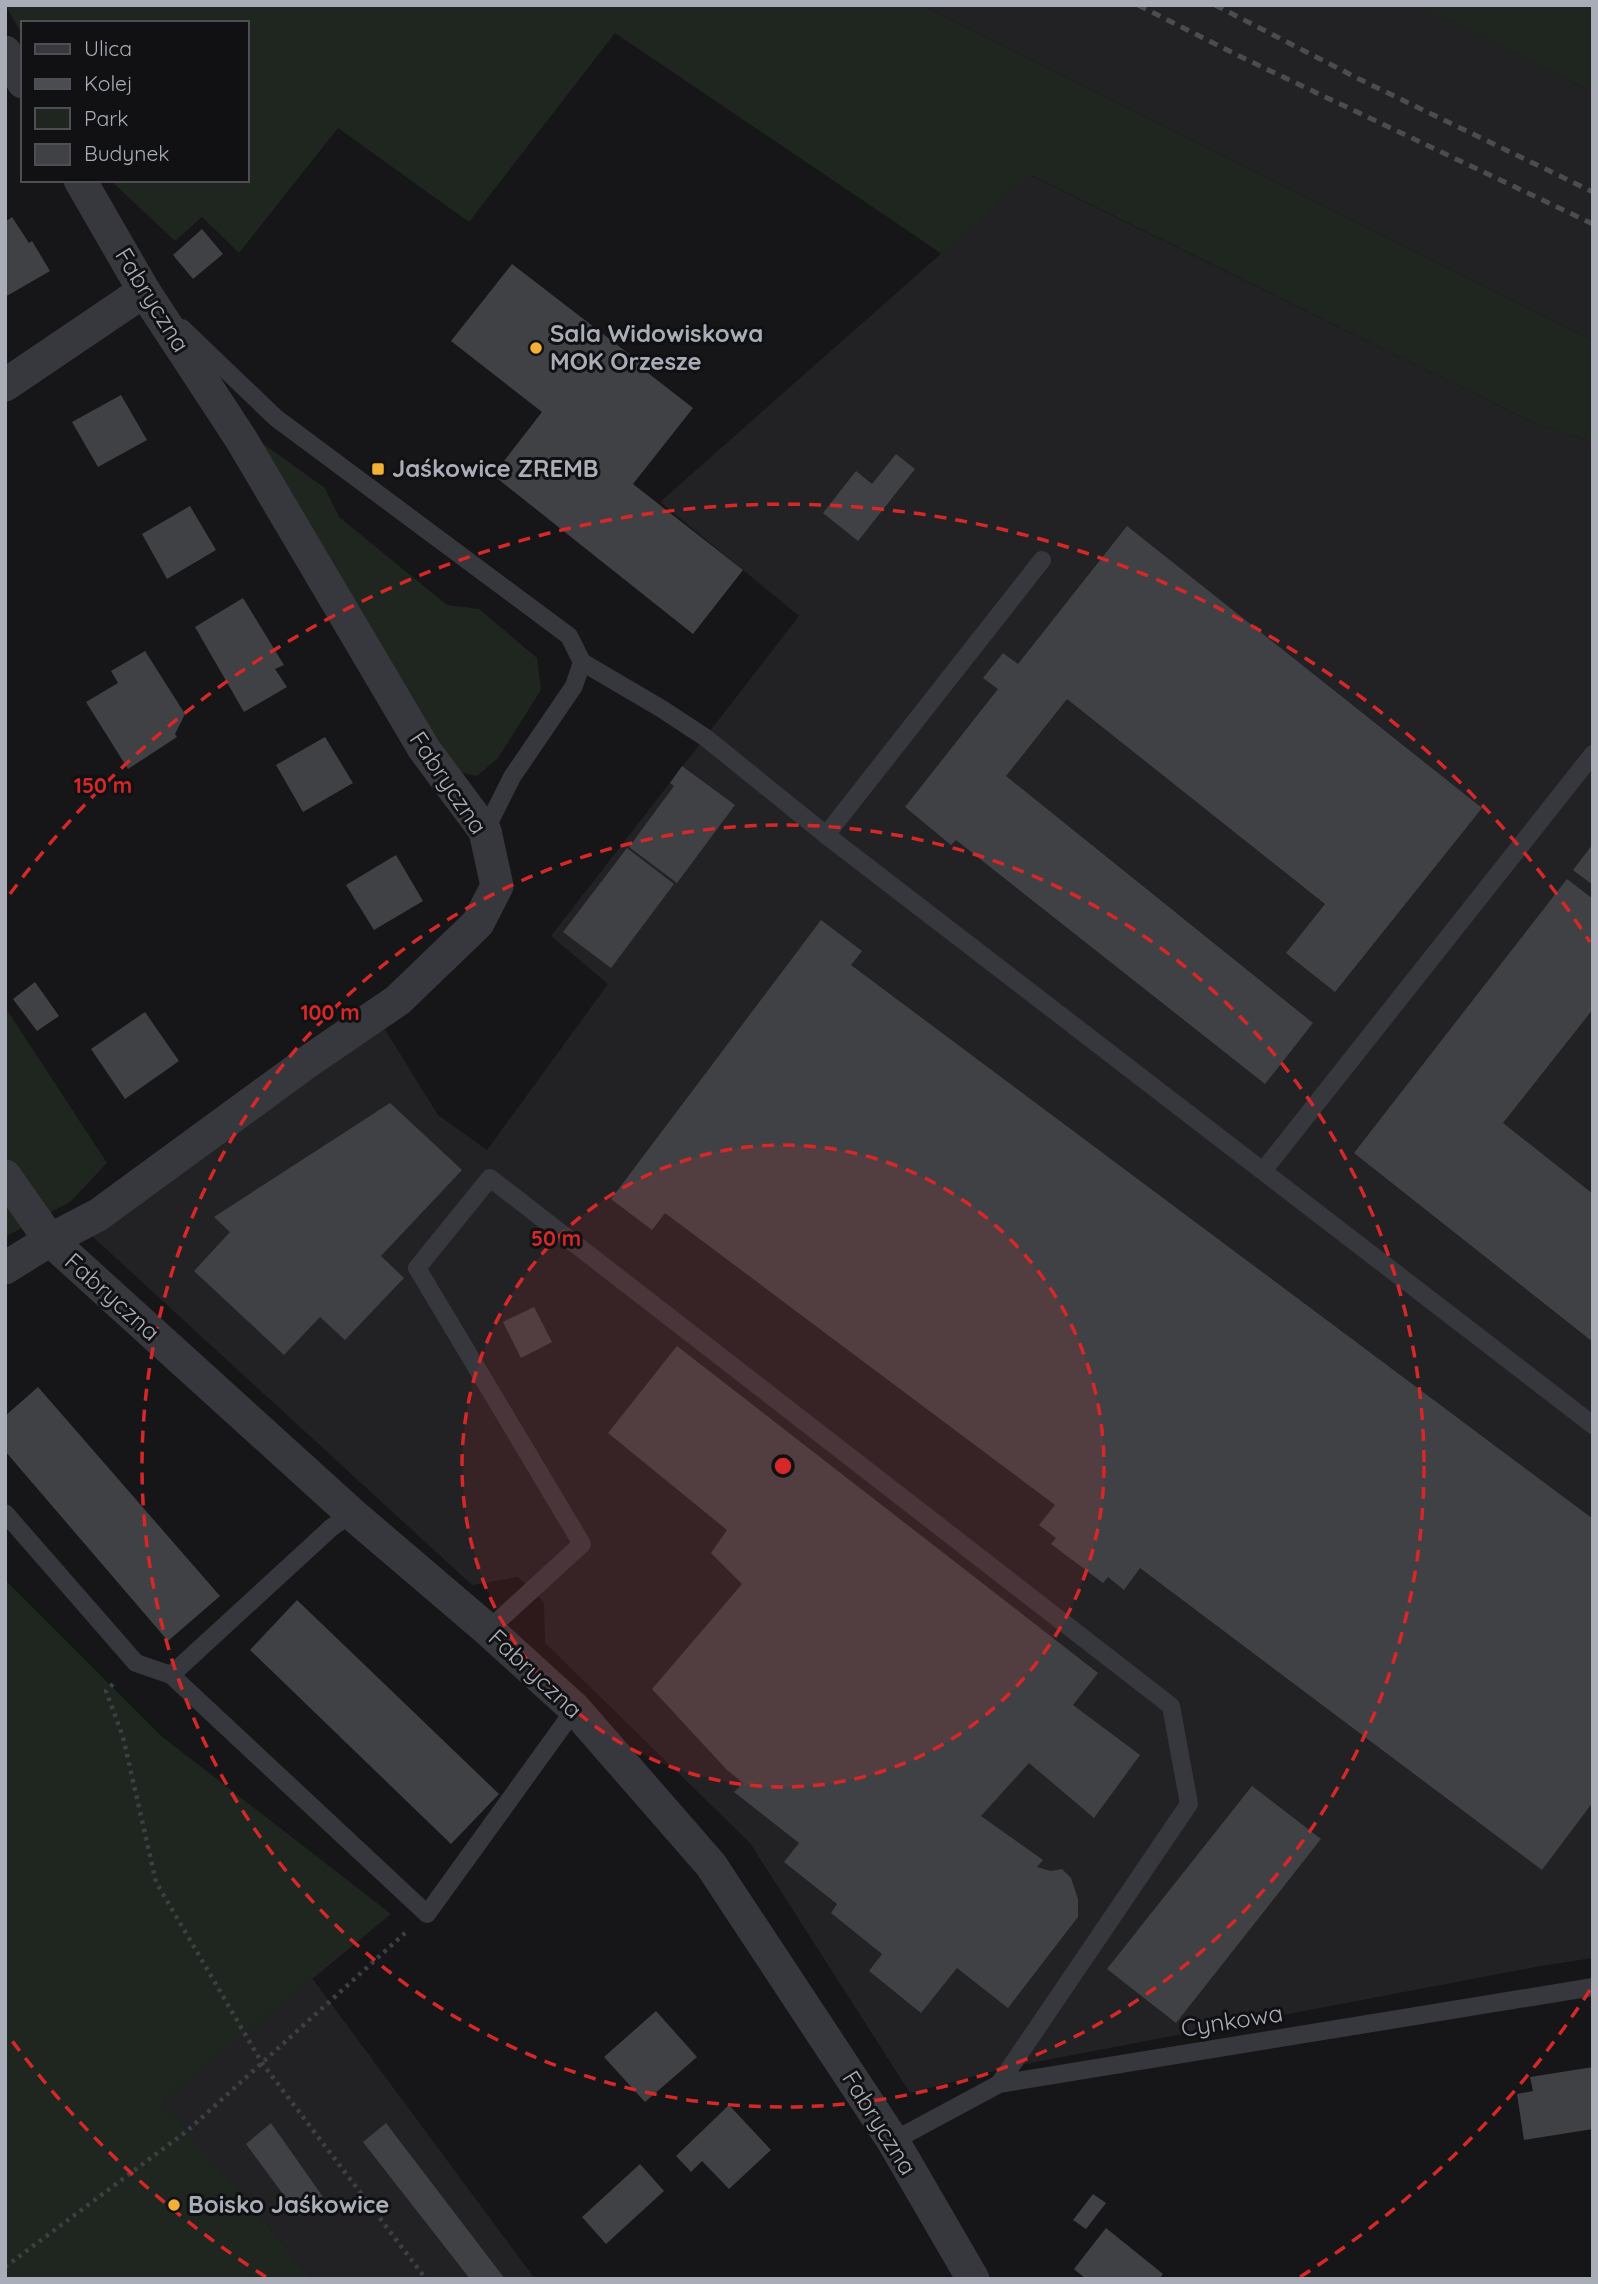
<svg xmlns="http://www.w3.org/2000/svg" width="1598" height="2284" font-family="Quicksand,sans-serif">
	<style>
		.built { fill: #222225 }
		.green { fill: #1e261f }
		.building { fill: #404145 }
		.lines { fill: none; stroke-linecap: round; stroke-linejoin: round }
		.path { stroke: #3d3f44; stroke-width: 4.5; stroke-dasharray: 3.5 5; stroke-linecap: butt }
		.service { stroke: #37383d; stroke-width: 18 }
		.minor { stroke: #37383d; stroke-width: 33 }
		.rail { stroke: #4a4c52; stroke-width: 5; stroke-dasharray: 9 7; stroke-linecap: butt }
		.ring { fill: none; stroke: #d62828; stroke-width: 3.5; stroke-dasharray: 12 9 }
		.poi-dot { fill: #f2b134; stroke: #111113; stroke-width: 2.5 }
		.labels { text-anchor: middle; stroke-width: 6; stroke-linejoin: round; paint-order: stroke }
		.street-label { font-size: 24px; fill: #a8adb8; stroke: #111113 }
		.poi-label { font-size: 24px; font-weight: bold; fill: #a8adb8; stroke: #111113; text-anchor: start }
		.centre { fill: #d62828; stroke: #111113; stroke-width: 3.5 }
		.ring-label { font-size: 21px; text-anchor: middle; font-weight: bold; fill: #d62828; stroke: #111113; stroke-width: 6; stroke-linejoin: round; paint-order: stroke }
	</style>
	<rect width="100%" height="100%" fill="#161618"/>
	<g class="built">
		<polygon points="921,5 1418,5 1593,92 1593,341"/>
		<polygon points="1030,175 1534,423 1593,442 1593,1958 1541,1966 1009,2067 910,2093 750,1843 545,1643 544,1602 518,1577 472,1585 80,1225 376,1015 438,1115 487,1150 608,984 551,936 799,616 660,502"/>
		<polygon points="312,1978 535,2279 313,2279 162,2102"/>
	</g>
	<g class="green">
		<polygon points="5,5 921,5 1593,341 1593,442 1534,423 1031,175 942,254 615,33 469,222 338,128 239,253 202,217 175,241 110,180 247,180 247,23 23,23 23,36"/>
		<polygon points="1418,5 1593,5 1593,92 1432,13"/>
		<polygon points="251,435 325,488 339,517 447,605 479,609 537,658 541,690 498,758 477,776 463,773 449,765"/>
		<polygon points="5,1007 107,1163 70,1202 5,1237"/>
		<polygon points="5,1580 160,1735 391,1914 163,2102 313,2279 5,2279"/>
	</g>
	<g class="building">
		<polygon points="12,217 29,243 32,241 50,271 5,297 5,222"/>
		<polygon points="202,229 223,254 193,279 173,255"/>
		<polygon points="512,264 642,364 650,371 648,373 693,408 633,484 743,570 693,634 493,475 542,412 451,341"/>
		<polygon points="121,395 147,440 98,467 72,422"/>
		<polygon points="896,454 915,469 858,541 823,513 856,471 872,484"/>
		<polygon points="190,506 216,550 167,579 142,534"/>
		<polygon points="1127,526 1482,808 1335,992 1286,953 1325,904 1067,699 1006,776 1313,1023 1265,1084 956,840 951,845 905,807 998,689 983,678 1003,653 1018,664"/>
		<polygon points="243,598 284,665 275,669 287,687 244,712 195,627"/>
		<polygon points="145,651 185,714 175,734 177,737 128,769 86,702 118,683 111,671"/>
		<polygon points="325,737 353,783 303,812 276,765"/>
		<polygon points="682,766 735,805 677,883 629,847 674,786 670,783"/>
		<polygon points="1593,844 1593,885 1573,870"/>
		<polygon points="627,848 674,884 611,968 563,932"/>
		<polygon points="396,855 423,901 374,930 346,885"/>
		<polygon points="1567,879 1593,899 1593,1009 1503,1123 1593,1194 1593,1342 1354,1153"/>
		<polygon points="821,920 862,951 851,965 1593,1519 1593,1802 1542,1870 1140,1568 1124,1590 1108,1577 1103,1583 1051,1544 1056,1538 1039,1525 1055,1505 665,1213 652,1230 611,1199"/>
		<polygon points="35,982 59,1016 37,1031 13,999"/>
		<polygon points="145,1012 179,1061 125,1099 91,1049"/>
		<polygon points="390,1103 462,1170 381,1256 404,1278 345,1340 320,1317 284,1355 194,1271 230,1232 214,1217"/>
		<polygon points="534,1307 552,1342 521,1358 503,1322"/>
		<polygon points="677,1346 1098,1673 1073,1705 1140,1755 1094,1818 1029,1763 981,1816 1043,1860 1037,1867 1051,1871 1062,1869 1071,1878 1078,1899 1078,1917 1008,2008 957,1968 921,2013 869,1971 882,1954 831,1913 837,1904 784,1862 799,1843 734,1792 743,1783 727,1770 652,1689 742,1584 711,1553 727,1530 608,1433"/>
		<polygon points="38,1387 220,1596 168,1641 5,1451 5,1416"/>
		<polygon points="297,1600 499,1794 451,1844 250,1650"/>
		<polygon points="1252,1786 1321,1839 1176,2023 1107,1969"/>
		<polygon points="656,2011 697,2057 645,2102 604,2057"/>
		<polygon points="1593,2067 1593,2129 1524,2140 1517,2094 1533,2091 1530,2077"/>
		<polygon points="729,2105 771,2150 729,2189 702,2161 691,2172 676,2156"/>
		<polygon points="271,2123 323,2197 299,2216 246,2144"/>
		<polygon points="386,2123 505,2279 470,2279 363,2142"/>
		<polygon points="640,2164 664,2191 606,2244 582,2217"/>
		<polygon points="1093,2194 1106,2203 1086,2229 1073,2220"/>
		<polygon points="1106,2228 1163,2274 1159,2279 1086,2279 1074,2269"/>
	</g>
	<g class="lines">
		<g class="path">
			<polyline points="113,1684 106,1691 123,1737 156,1882 262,2063 426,2279"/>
			<polyline points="5,2267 187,2131 405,1933"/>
		</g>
		<g class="service">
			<polyline points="182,328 276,418 569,636 582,662 574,686 512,777 485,831"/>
			<polyline points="582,662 662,709 706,738 826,835 1593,1425"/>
			<polyline points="826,835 1042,560"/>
			<polyline points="1263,1171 1593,754"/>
			<polyline points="5,1513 136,1663 171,1675 427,1914 575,1709"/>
			<polyline points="488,1630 582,1544 417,1268 490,1178 1171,1706 1189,1804 999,2084"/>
			<polyline points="171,1675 332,1527 352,1514"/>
			<polyline points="893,2141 999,2084 1593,1987"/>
		</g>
		<g class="minor">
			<polyline points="5,52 23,82"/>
			<polyline points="5,385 144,291"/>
			<polyline points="5,1176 50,1240 352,1514 488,1630 575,1709 711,1865 893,2141 973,2279"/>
			<polyline points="5,1268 50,1240 98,1215 306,1063 398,1000 478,923 497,886 485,831 424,749 241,439 144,291 80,180"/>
		</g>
		<g class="rail">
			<polyline points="1138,5 1237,55 1593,224"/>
			<polyline points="1215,5 1359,79 1593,192"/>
		</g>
	</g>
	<circle cx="783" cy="1466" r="321" fill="#d62828" fill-opacity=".12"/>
	<g class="ring">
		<circle cx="783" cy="1466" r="321"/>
		<circle cx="783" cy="1466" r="641"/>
		<path d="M1590 1990A962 962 0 0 1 1300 2277M266 2277A962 962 0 0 1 10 2038M10 894A962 962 0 0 1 1590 942"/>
	</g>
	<g class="poi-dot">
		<circle cx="536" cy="348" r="7"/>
		<rect x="371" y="462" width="14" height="14" rx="3.5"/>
		<circle cx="174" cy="2205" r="7"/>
	</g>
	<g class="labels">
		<g class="street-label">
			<text transform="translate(152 300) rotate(58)" y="8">Fabryczna</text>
			<text transform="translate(448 783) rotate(56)" y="8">Fabryczna</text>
			<text transform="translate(112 1297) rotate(42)" y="8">Fabryczna</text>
			<text transform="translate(535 1674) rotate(43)" y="8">Fabryczna</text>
			<text transform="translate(1232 2021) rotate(-9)" y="8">Cynkowa</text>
			<text transform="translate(879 2123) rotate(58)" y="8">Fabryczna</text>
		</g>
		<g class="poi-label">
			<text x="550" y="342">Sala Widowiskowa<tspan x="550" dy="28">MOK Orzesze</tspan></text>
			<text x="392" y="477">Jaśkowice ZREMB</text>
			<text x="188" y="2213">Boisko Jaśkowice</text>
		</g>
	</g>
	<circle cx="783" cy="1466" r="10" class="centre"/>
	<g class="ring-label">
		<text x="103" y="793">150 m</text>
		<text x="330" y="1020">100 m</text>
		<text x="556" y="1246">50 m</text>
	</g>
	<rect width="1598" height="2284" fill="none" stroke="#a8adb8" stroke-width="14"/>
	<rect x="21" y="21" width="228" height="161" fill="#111113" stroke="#4d4f55" stroke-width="2"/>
	<rect x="35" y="44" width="35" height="10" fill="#37383d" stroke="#4d4f55" stroke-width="2"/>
	<text x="84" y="56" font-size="21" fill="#a8adb8">Ulica</text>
	<rect x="35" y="79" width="35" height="10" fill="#4a4c52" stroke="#4d4f55" stroke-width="2"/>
	<text x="84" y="91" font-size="21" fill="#a8adb8">Kolej</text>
	<rect x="35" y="108" width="35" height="21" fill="#1e261f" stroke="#4d4f55" stroke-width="2"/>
	<text x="84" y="126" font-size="21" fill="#a8adb8">Park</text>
	<rect x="35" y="144" width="35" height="21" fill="#404145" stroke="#4d4f55" stroke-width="2"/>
	<text x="84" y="161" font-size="21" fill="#a8adb8">Budynek</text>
</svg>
